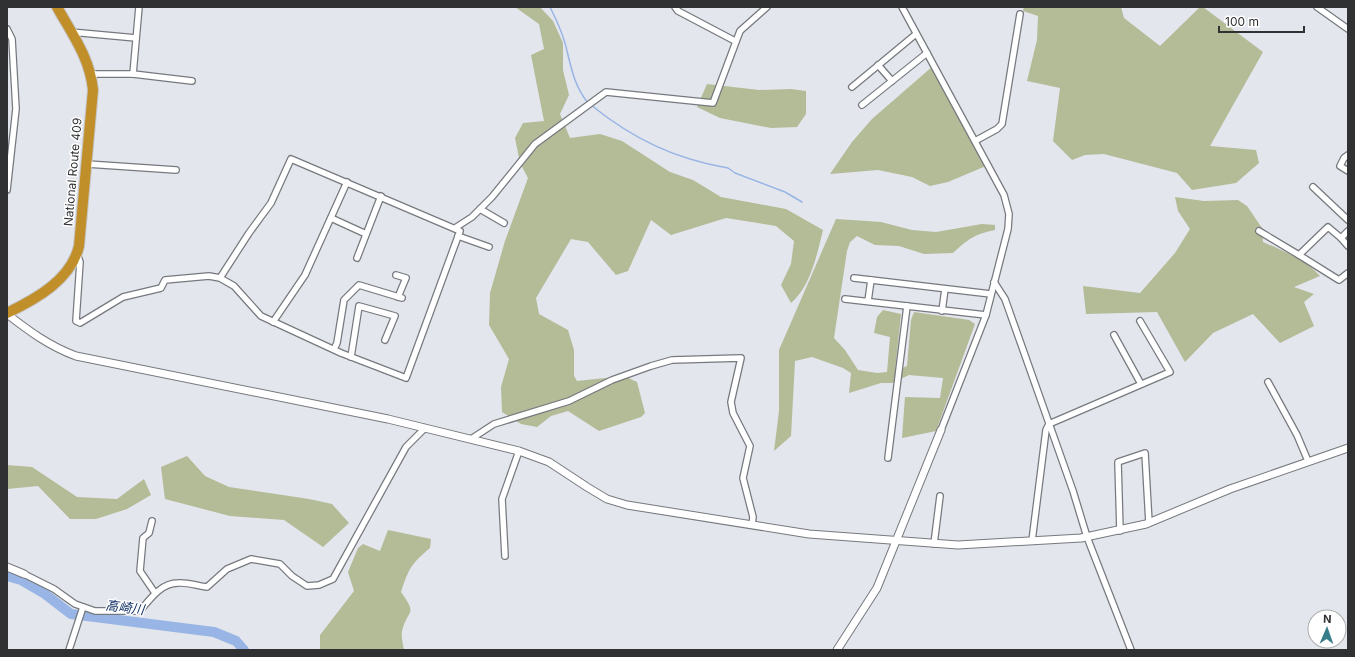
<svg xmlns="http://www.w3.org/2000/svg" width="1355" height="657" font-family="Inter,'Noto Sans JP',sans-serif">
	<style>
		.green { fill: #b3bb97 }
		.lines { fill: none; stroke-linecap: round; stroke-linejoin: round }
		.stream { stroke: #98b5e5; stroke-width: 1.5 }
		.river { stroke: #98b5e5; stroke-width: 10 }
		.street-casing { stroke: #76797e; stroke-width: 8 }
		.secondary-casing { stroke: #76797e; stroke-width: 9 }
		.highway-casing { stroke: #c5c5c6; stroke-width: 12 }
		.street { stroke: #fff; stroke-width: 5.5 }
		.secondary { stroke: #fff; stroke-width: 7 }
		.highway { stroke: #c18f2a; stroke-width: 10 }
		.labels { text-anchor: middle; stroke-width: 3; stroke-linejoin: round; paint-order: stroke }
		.street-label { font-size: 12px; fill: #303133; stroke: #fff }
		.water-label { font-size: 13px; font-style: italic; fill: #05275f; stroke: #fff }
	</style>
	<rect width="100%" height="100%" fill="#e3e6ec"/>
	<g class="green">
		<path d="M515,7H540L553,21L563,43V70L569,95L560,114L570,138L600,134L622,141L670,172L693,180L721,197L786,209L823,230C817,254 811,286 791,303L781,285L791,264L794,241L776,226L726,218L671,235L651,220L628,271L616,275L588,242L571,239L536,298L539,314L568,330L574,350V376L577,381L624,376L637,382L645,413L641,417L599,431L568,411L551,416L537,427L521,424L502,412L501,387L509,359L489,325L490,293L505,241L528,178L520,163L515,138L523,123L544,121L531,55L544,49L539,24Z"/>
		<polygon points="1024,7 1121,7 1124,18 1160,46 1200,7 1203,7 1263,52 1210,146 1256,150 1259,163 1236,183 1192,190 1177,173 1104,154 1085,155 1072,160 1053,141 1060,88 1027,81 1037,40 1038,16 1023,11"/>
		<polygon points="933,66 986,166 948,182 930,186 912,177 878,170 830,174 852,142 872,119"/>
		<polygon points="707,84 759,90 791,89 806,91 806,114 797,127 771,128 720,118 697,107"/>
		<path d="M1175,197L1204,201L1238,200L1247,206L1262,228L1263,242C1283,251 1305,259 1320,276L1294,287L1314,294L1304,302L1314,326L1280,343L1253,314L1213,333L1185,362L1157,312L1086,314L1083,286L1140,293L1175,253L1190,229L1178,211Z"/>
		<path d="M836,219L881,222L912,230L936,232L982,224L995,225V230C975,234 968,239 953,253L924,254L899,246L875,245L857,236L850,242L847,251L834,338L845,350L858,370L877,373L887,372L890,337L874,333L877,317L883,310L901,314L895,371L907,366L911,320L914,312L969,320L975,324L936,431L902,438L905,397L940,398L943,378L909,375L892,383H881L849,393L851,373L843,368L812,357L795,361L791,436L774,451L779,411V350Z"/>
		<polygon points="187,456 205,476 229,487 309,499 332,504 349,523 323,547 284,520 230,516 165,499 161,467"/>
		<polygon points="7,465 32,467 77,497 117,499 144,479 151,495 127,509 96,519 70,519 38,486 7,489"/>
		<path d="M388,530L431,539L430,548C411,564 409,568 401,592C418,616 408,608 402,631C401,636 403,644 404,650H320V635L354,591L348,572L358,548L363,544L380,551Z"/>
	</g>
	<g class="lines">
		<g class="stream">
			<path d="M550,7C557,21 564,36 567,51C572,71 575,87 588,103"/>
			<path d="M591,105C633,139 675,159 728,168L735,173L785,192L802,202"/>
		</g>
		<polyline class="river" points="7,576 21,580 45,594 71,614 214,632 236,641 244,650"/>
		<defs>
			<g id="street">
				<polyline points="675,7 678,11 735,41"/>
				<polyline points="902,7 1004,195 1009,214 1008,229 986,315 941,430"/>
				<polyline points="1317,7 1348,29"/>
				<polyline points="7,29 12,39 16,109 7,190"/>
				<polyline points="71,32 136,38"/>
				<polyline points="878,65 892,81"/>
				<polyline points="92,74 133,74 192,81"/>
				<polyline points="133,74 139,7"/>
				<polyline points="852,87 916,34"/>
				<polyline points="862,105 927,53"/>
				<polyline points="975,141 997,129 1002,124 1020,14"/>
				<polyline points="1348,155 1344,158 1340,166 1348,171"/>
				<polyline points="87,164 176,170"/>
				<polyline points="1313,187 1348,220"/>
				<polyline points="480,209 504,223"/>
				<polyline points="331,218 366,234"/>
				<polyline points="455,228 472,217 492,197 535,144 606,92 713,103 740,31 767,7"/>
				<polyline points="1259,231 1299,255 1328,227 1341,238 1348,231"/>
				<polyline points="458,236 489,247"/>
				<polyline points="1341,238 1348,246"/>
				<polyline points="77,254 80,262 76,321 80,323 123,297 161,288 165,280 209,276 220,278 234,286 261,316 341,353 406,378 460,231 291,159 271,203 249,233 220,278"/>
				<polyline points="1299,255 1339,280 1348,273"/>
				<polyline points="357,258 381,196"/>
				<polyline points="396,275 406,278 398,297"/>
				<polyline points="854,278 991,294"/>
				<polyline points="994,282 1005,299 1073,491 1087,537 1131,650"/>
				<polyline points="845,299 986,315"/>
				<polyline points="868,301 871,280"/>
				<polyline points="942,311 945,289"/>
				<polyline points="273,322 305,275 347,182"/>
				<polyline points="1114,335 1141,384"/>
				<polyline points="334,349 337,343 344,300 359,285 402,298"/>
				<polyline points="351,357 359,306 395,316 385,340"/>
				<polyline points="1268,382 1297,435 1308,461"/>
				<polyline points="471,439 494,424 569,401 612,380 651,366 672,360 741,358 731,402 733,413 750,446 743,478 753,517 752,525"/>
				<polyline points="888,458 907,306"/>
				<polyline points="152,521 149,533 143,538 140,571 155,593"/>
				<polyline points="1120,531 1118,462 1145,453 1149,523"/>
				<polyline points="1032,541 1046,430 1049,424 1170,372 1140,321"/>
				<polyline points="934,544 940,496"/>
				<polyline points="505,556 502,499 519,451"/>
				<path d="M24,574L54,589L75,604L95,611H140C150,599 161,583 178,583C187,582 198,586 207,587L227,569L251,559L280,564L292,576L307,586L319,585L333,579L406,447L425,428"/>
				<polyline points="69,650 83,607"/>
			</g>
			<g id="secondary">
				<path d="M7,314C29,331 49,346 76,356L388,419L519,451L549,462L587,487L607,499L627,505L809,534L958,545L1081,538L1146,524L1230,489L1348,448"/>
				<polyline points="7,567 24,574"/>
				<polyline points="837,650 877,588 941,430"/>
			</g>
			<path id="highway" d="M7,313C36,299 71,280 79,246L93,90C90,58 72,34 57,7"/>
		</defs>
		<use href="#street" class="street-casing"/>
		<use href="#secondary" class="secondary-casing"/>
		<use href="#highway" class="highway-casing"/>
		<use href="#street" class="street"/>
		<use href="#secondary" class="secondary"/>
		<use href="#highway" class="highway"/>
	</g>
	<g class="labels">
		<g class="street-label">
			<text transform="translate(73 172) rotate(-85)" y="4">National Route 409</text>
		</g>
		<g class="water-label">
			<text transform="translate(125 607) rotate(7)" y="5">高崎川</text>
		</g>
	</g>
	<rect width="1355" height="657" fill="none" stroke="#303133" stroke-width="16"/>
	<g transform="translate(1327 629) rotate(2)"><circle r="19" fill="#ffffff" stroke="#acadad"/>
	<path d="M0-3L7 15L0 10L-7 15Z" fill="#387d8a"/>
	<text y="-6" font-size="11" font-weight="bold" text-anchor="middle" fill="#303133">N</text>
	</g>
	<path d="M1219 26v6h85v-6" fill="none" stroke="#303133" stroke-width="2"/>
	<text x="1225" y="26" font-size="12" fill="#303133" stroke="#ffffff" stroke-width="3" paint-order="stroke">100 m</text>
</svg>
